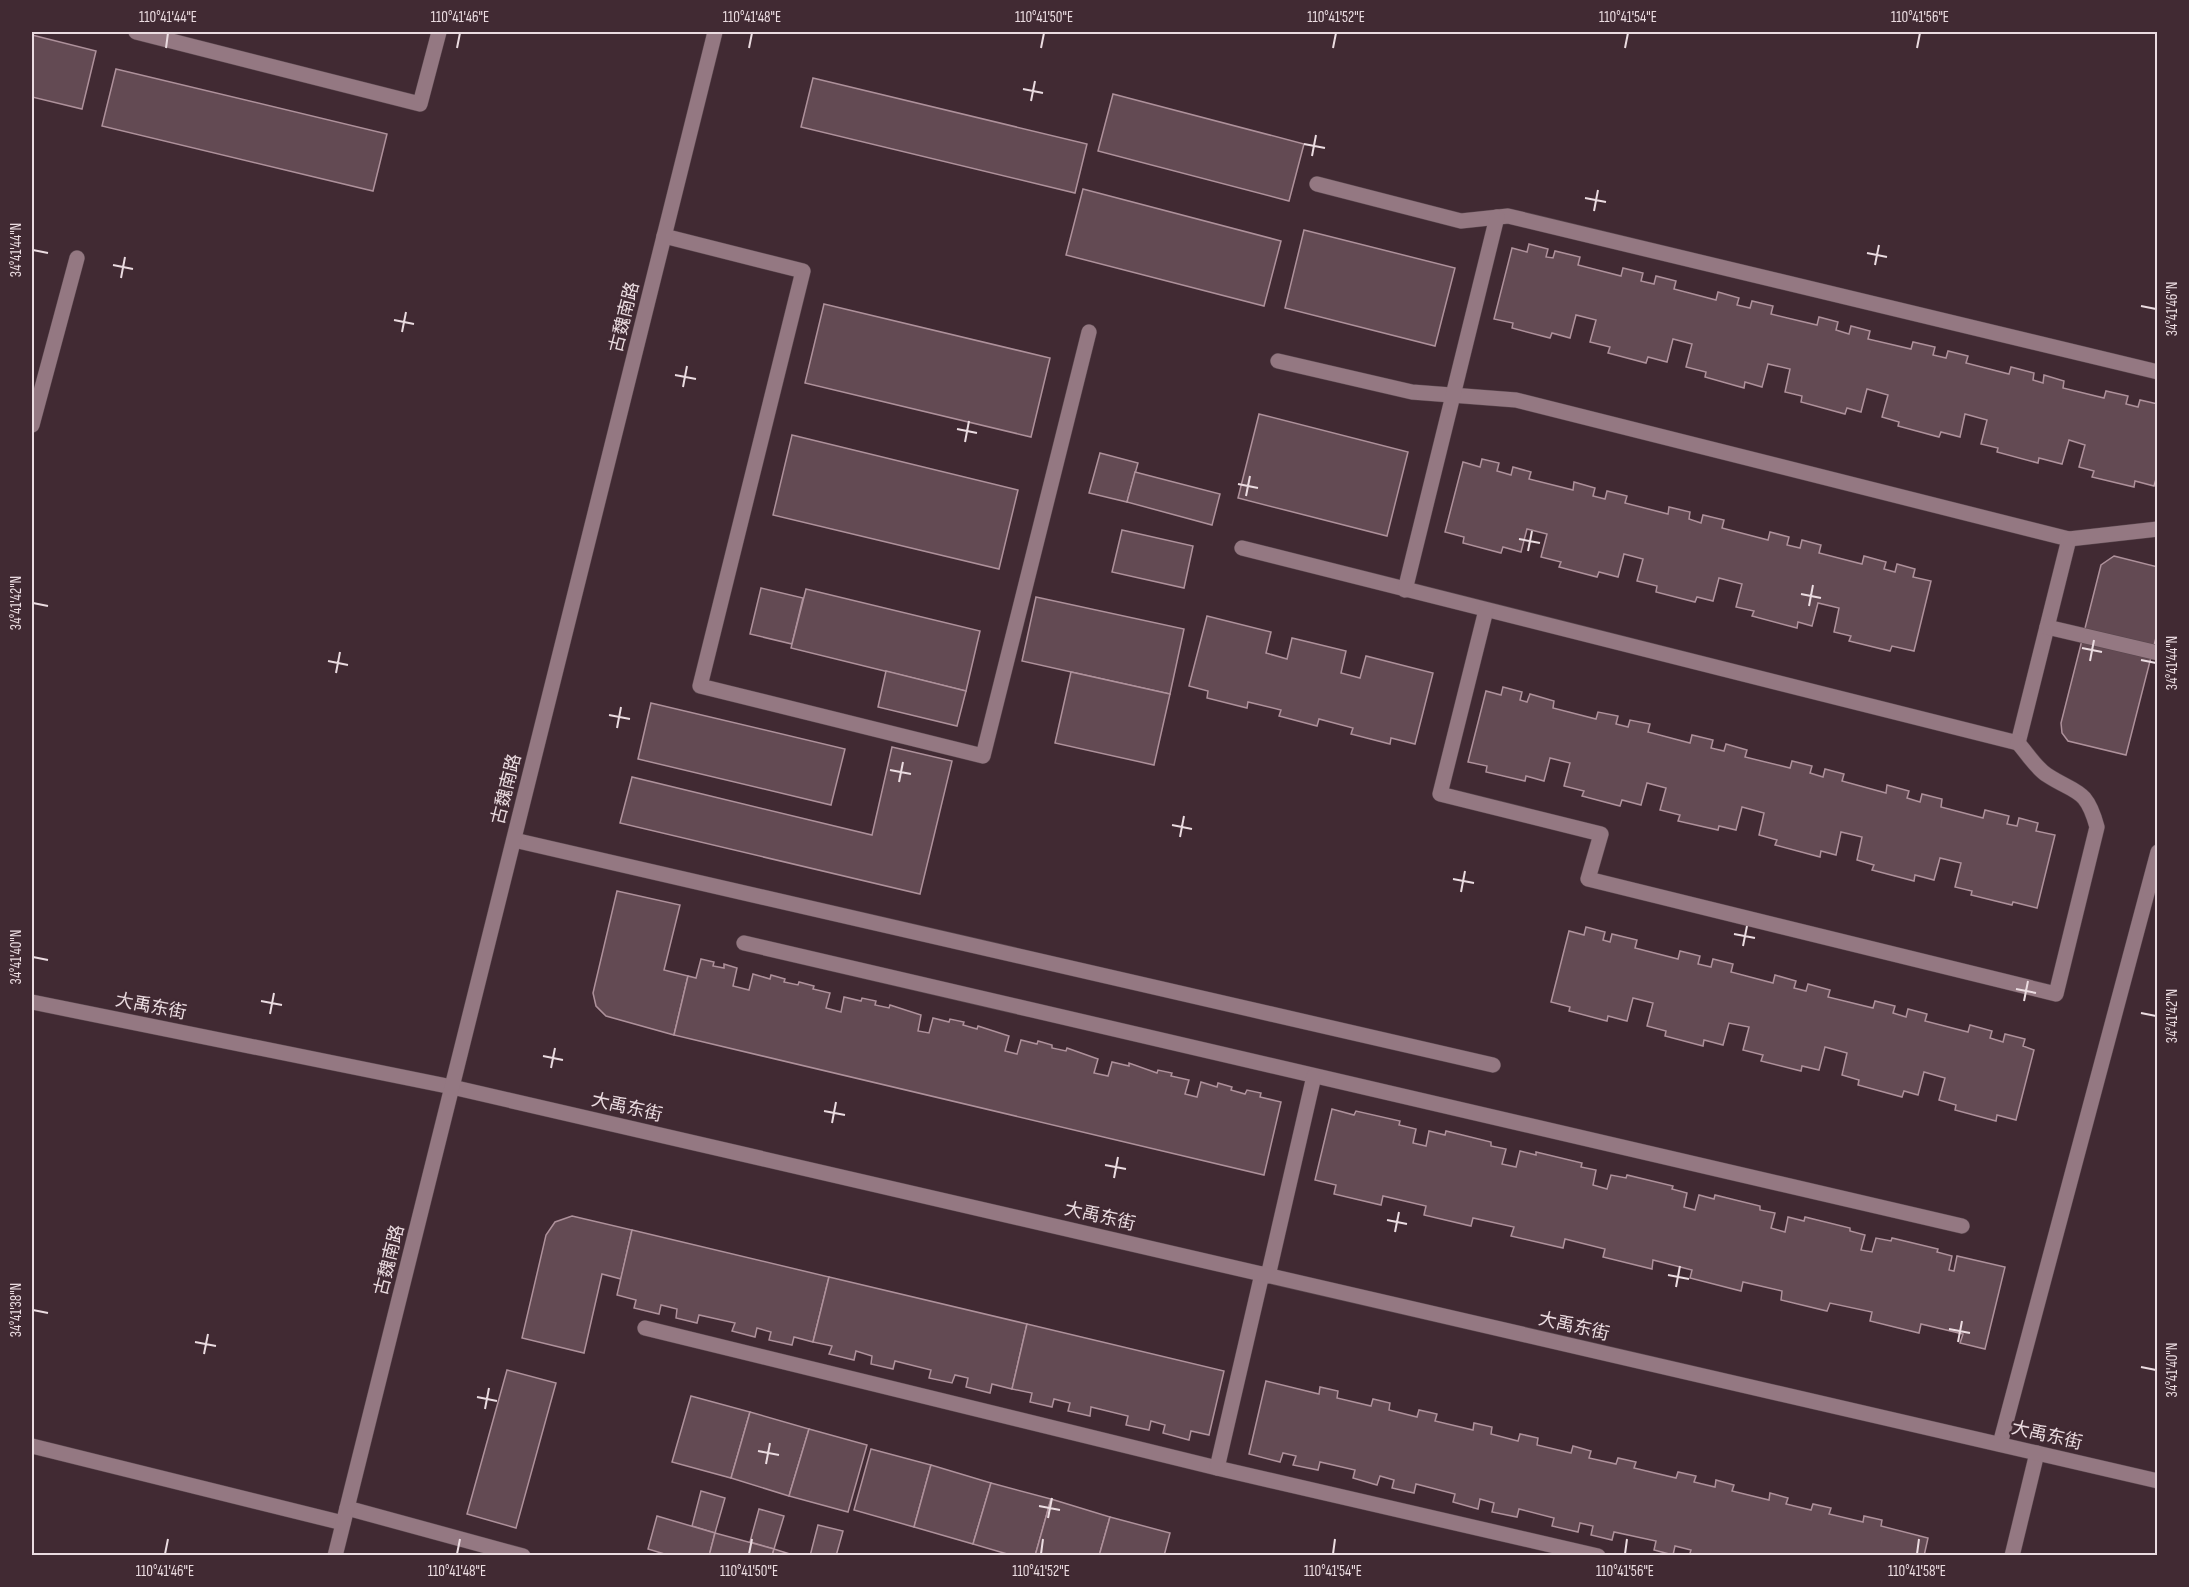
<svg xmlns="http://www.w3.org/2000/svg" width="2189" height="1587" font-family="'Sofia Sans Condensed','Noto Sans SC',sans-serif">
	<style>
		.building { fill: #634a53; stroke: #ae919b; stroke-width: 1.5 }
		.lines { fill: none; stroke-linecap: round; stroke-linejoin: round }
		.lane-casing { stroke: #5a474e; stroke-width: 16 }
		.street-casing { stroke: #5a474e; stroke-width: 16 }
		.secondary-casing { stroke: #5a474e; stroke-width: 16 }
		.lane { stroke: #947882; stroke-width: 15 }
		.street { stroke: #947882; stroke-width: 15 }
		.secondary { stroke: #947882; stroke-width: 15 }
		.ticks { fill: none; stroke: #ebdce1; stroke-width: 2 }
		.labels { text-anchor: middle; stroke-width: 4.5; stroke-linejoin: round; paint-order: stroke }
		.street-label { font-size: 18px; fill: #ebdce1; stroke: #412a33 }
		.neatline { fill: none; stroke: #ebdce1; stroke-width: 2 }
		.ticks-label { font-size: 15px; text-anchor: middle; fill: #ebdce1 }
	</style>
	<rect width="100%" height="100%" fill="#412a33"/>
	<g class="building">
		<polygon points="32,35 96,51 82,109 32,97"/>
		<polygon points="116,69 387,134 373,191 102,126"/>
		<polygon points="813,78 1087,144 1075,193 801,127"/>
		<polygon points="1113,94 1304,144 1289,201 1098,151"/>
		<polygon points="1083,189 1281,241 1264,306 1066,255"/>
		<polygon points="1304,230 1455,268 1435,346 1285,308"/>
		<polygon points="1529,244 1548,249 1546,257 1553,258 1555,251 1580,257 1578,265 1621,276 1623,268 1643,273 1641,281 1654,284 1656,276 1676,281 1674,289 1716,300 1718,292 1739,298 1737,305 1750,308 1752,301 1773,306 1771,314 1817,325 1819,317 1838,322 1836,330 1849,334 1851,326 1870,331 1868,339 1911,349 1913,342 1935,347 1933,355 1946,358 1948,351 1968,356 1966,363 2009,374 2011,367 2034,373 2033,380 2043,383 2044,375 2064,381 2063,388 2104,398 2106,391 2128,396 2126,404 2138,407 2140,400 2158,404 2158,472 2154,486 2135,481 2134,487 2092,477 2094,471 2079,467 2085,445 2069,440 2062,464 2039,458 2038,463 1997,452 1998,448 1981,444 1987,420 1965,414 1960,437 1941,432 1939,437 1898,426 1899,422 1882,417 1888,395 1867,389 1861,412 1847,408 1845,414 1801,402 1802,396 1785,392 1790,369 1768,364 1762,387 1745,382 1744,388 1705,377 1706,372 1686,367 1692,344 1673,339 1667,362 1648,357 1646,363 1608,353 1610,347 1590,342 1596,320 1576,315 1570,338 1552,333 1550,338 1512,328 1513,323 1494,319 1512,248 1527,252"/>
		<polygon points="824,304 1050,358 1031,437 805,383"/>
		<polygon points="1259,414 1408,452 1387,536 1238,498"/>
		<polygon points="792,435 1018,490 999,569 773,515"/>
		<polygon points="1100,453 1138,463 1127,502 1089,493"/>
		<polygon points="1482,459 1499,463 1497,471 1511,475 1513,467 1531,472 1529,479 1573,490 1574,482 1595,488 1593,496 1605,499 1607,491 1627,496 1625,503 1668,514 1669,507 1690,512 1689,519 1701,523 1703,515 1724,520 1722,528 1768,540 1770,532 1789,537 1787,545 1800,548 1802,540 1821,545 1819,553 1862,564 1864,556 1886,562 1884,569 1895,572 1897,564 1915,569 1913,577 1931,581 1914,651 1892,646 1890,651 1849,641 1851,636 1834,632 1839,608 1818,603 1812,626 1798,622 1797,628 1752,616 1754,611 1736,607 1742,584 1719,578 1713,601 1697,597 1695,602 1656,592 1657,586 1637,581 1643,559 1624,554 1618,577 1599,572 1597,577 1559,567 1561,562 1541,557 1547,534 1527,529 1521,552 1503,547 1501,553 1463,543 1464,537 1445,532 1463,462 1480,467"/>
		<polygon points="1135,472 1220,494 1212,525 1127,502"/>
		<polygon points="1122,530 1193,546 1184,588 1112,572"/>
		<polygon points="2114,556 2158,567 2158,630 2126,755 2068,741 2062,733 2061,723 2101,565"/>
		<polygon points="761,588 803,598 792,644 750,634"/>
		<polygon points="806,589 980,631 966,691 791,648"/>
		<polygon points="1036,597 1184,629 1170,694 1022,661"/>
		<polygon points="1207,616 1271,632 1266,653 1287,659 1292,638 1346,651 1341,673 1360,678 1366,656 1433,673 1415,744 1391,738 1390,744 1351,734 1353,728 1319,719 1317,726 1279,716 1281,710 1248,702 1247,708 1207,698 1208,691 1189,686"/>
		<polygon points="886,671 966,691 957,726 878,707"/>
		<polygon points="1071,672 1170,694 1154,765 1055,743"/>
		<polygon points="1503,687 1522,692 1520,700 1527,702 1530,694 1554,701 1553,708 1596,719 1598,712 1618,716 1616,724 1628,727 1630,720 1650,724 1648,732 1690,743 1692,735 1713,740 1711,748 1724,751 1726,744 1747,750 1745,757 1790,768 1792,761 1812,766 1810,773 1823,777 1825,769 1844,774 1842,781 1886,793 1887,785 1909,791 1907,798 1920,802 1922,794 1942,799 1941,807 1983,818 1985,810 2009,816 2007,824 2017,826 2019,818 2038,823 2036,831 2055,835 2037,908 2013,902 2012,905 1971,895 1972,891 1955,887 1961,863 1940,858 1934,880 1915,875 1914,881 1872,870 1874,865 1857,860 1862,837 1841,832 1836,855 1821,851 1820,857 1775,845 1777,840 1759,835 1764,813 1742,807 1736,830 1719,826 1718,830 1678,821 1680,815 1660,810 1666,788 1647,783 1641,805 1622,800 1620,806 1582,796 1584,791 1564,786 1570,763 1550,758 1544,781 1526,776 1525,781 1486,772 1487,766 1468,762 1486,691 1501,695"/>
		<polygon points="651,703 845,749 831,805 638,759"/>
		<polygon points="892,747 952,761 920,894 620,823 632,777 872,835"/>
		<polygon points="617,891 680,905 664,970 688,976 674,1035 606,1016 596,1006 593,993"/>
		<polygon points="1586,927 1605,932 1603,940 1610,942 1612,934 1637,940 1635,948 1678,959 1680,951 1700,956 1698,964 1711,967 1713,959 1733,964 1731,972 1773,983 1775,975 1796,981 1794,988 1806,991 1808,984 1830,990 1828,997 1873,1008 1875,1001 1895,1006 1893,1013 1906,1017 1908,1009 1927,1014 1925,1021 1968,1032 1970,1025 1992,1031 1990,1038 2003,1042 2005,1034 2025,1039 2023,1046 2034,1050 2016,1120 1997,1115 1996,1121 1955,1110 1956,1105 1939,1100 1945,1078 1924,1072 1918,1095 1904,1091 1902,1097 1858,1085 1859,1080 1842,1075 1847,1053 1825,1047 1819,1070 1802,1066 1801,1071 1761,1061 1763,1055 1743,1050 1749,1027 1729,1023 1723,1045 1704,1040 1703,1046 1665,1036 1666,1031 1647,1026 1653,1003 1633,998 1627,1021 1608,1016 1607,1021 1569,1011 1570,1007 1551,1002 1569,931 1584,935"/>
		<polygon points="701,959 714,962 713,966 724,968 724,964 737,968 733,986 749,990 753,974 770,979 771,975 785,979 784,982 798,985 799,982 814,986 813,989 830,993 826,1008 841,1012 844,997 861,1001 862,998 876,1001 875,1005 889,1008 890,1005 921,1015 918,1031 929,1033 933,1018 949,1022 950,1019 964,1022 963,1025 977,1029 978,1026 1009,1036 1005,1051 1017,1054 1021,1040 1037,1044 1038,1041 1052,1045 1052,1048 1066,1051 1067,1048 1098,1059 1094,1073 1108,1076 1112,1062 1129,1066 1129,1063 1157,1073 1158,1070 1172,1073 1171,1076 1189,1080 1185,1094 1197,1097 1201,1082 1217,1087 1218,1083 1232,1087 1231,1090 1245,1094 1247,1090 1261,1093 1260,1097 1281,1102 1264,1175 674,1035 688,976 696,978"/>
		<polygon points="1332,1109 1354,1115 1356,1111 1400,1121 1399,1125 1416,1129 1413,1143 1426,1146 1429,1131 1445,1135 1446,1131 1491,1142 1491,1146 1506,1149 1502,1164 1516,1167 1520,1151 1536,1155 1536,1152 1582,1163 1581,1167 1596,1170 1593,1185 1607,1189 1611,1175 1626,1178 1627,1175 1673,1186 1672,1189 1687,1193 1684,1207 1695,1210 1699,1195 1714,1199 1715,1195 1760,1206 1760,1210 1775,1213 1771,1228 1785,1232 1788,1217 1804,1221 1805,1217 1850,1228 1850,1231 1865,1235 1861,1250 1872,1252 1876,1238 1891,1241 1892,1238 1938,1249 1937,1252 1952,1256 1949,1270 1954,1271 1957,1256 2005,1267 1985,1349 1960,1343 1963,1334 1921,1324 1919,1333 1870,1321 1872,1312 1830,1303 1827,1311 1781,1300 1782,1291 1743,1282 1741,1291 1690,1278 1692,1270 1653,1260 1652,1269 1603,1257 1605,1249 1565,1239 1563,1248 1511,1236 1514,1227 1473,1218 1471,1226 1424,1215 1426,1206 1383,1196 1381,1205 1334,1194 1336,1185 1315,1180"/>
		<polygon points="572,1216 632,1230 621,1279 602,1274 584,1353 522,1338 546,1235 555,1222"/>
		<polygon points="632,1230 829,1277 813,1342 794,1337 792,1345 769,1340 771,1332 757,1328 755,1337 732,1331 735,1323 699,1315 697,1323 676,1318 677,1309 661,1305 659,1314 634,1308 636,1300 617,1295"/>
		<polygon points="829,1277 1027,1324 1012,1389 992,1384 990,1393 966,1387 968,1378 955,1375 952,1383 929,1378 931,1370 895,1361 893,1369 871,1364 872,1356 856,1351 854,1360 829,1354 832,1346 813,1342"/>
		<polygon points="1027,1324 1224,1371 1209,1435 1191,1431 1189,1440 1163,1433 1165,1425 1151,1421 1149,1430 1126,1425 1128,1416 1091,1407 1090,1416 1068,1411 1070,1403 1054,1399 1052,1407 1030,1402 1032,1393 1012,1389"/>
		<polygon points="507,1370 556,1383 516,1528 467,1514"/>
		<polygon points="1266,1381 1319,1394 1320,1387 1338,1391 1337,1398 1371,1406 1373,1399 1390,1403 1389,1410 1417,1417 1419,1410 1437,1414 1435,1421 1473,1430 1474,1423 1492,1427 1491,1434 1518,1441 1520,1434 1538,1438 1537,1445 1571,1453 1573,1446 1591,1451 1589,1458 1616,1464 1618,1458 1636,1462 1634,1468 1676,1478 1678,1472 1696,1476 1694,1482 1715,1487 1716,1480 1734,1485 1732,1491 1769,1500 1770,1493 1788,1498 1786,1504 1811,1510 1813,1504 1831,1508 1829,1514 1863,1522 1864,1516 1882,1520 1881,1526 1928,1538 1924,1556 1689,1556 1691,1550 1675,1546 1673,1555 1654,1550 1656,1541 1614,1532 1612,1540 1591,1535 1593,1526 1580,1523 1578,1532 1552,1526 1554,1518 1519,1509 1517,1517 1492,1512 1494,1503 1480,1499 1478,1509 1453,1502 1455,1494 1416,1484 1414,1493 1392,1488 1394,1480 1380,1476 1377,1485 1353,1478 1355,1470 1320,1462 1318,1470 1293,1465 1296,1456 1283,1453 1280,1462 1249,1454"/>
		<polygon points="691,1396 750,1412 731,1478 672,1462"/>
		<polygon points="750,1412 809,1429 789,1496 731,1478"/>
		<polygon points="809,1429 867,1445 848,1512 789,1496"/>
		<polygon points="871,1449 931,1465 914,1527 854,1510"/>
		<polygon points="931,1465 991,1483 973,1544 914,1527"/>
		<polygon points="991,1483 1051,1499 1035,1556 1014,1556 973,1544"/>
		<polygon points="701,1491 725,1498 715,1533 692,1526"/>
		<polygon points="1051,1499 1110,1517 1099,1556 1035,1556"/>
		<polygon points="759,1509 784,1516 774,1549 750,1542"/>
		<polygon points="657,1516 715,1533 709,1556 671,1556 648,1549"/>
		<polygon points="1110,1517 1170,1533 1164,1556 1099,1556"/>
		<polygon points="818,1525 843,1531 836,1556 810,1556"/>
		<polygon points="715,1533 774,1549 772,1556 709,1556"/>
		<polygon points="774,1549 796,1556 772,1556"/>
	</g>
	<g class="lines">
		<defs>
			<g id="lane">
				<polyline points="136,32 420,104 439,32"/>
				<polyline points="1317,184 1461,221 1508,216 2158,372"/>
				<polyline points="664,236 803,271 700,686 983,756 1089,332"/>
				<polyline points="1278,361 1412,392 1516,400 2069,539 2158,529"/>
				<polyline points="1242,548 2018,743 2069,539"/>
				<polyline points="1405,590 1497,217"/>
				<path d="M1486,610L1440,794L1601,834L1588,879L2056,994L2097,827C2086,787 2076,794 2047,775C2036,768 2027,753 2018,743"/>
				<polyline points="2047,627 2158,653"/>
				<polyline points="514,840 1493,1065"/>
				<polyline points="744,943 1962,1226"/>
				<polyline points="1268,1276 1314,1076"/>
				<polyline points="645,1328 1217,1468 1598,1556"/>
				<polyline points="1217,1468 1262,1274"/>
				<polyline points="347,1508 523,1556"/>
			</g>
			<g id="street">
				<polyline points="32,425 77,258"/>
				<polyline points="2000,1444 2158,852"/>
				<polyline points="32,1446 343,1523"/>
				<polyline points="2012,1556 2037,1453"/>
			</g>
			<g id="secondary">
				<polyline points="32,1002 452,1087 2158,1481"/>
				<polyline points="335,1556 715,32"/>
			</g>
		</defs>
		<use href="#lane" class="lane-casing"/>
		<use href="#street" class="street-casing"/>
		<use href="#secondary" class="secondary-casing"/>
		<use href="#lane" class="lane"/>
		<use href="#street" class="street"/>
		<use href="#secondary" class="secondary"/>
	</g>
	<path class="ticks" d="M166,48L168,33M457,48L460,33M749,48L752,33M1041,48L1044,33M1333,48L1336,33M1625,48L1628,33M1917,48L1920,33M1023,89L1043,93M1031,101L1035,81M1304,144L1325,148M1312,156L1316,135M1585,198L1606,202M1594,211L1598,190M33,250L48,253M1867,253L1887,257M113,265L133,269M1875,265L1879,245M121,278L125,257M2141,306L2156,309M394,320L414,324M402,332L406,312M675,375L696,379M683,387L687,366M957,429L977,433M965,442L969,421M1238,484L1258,488M1246,496L1250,476M1519,539L1540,543M1528,551L1532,531M1801,594L1821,598M33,603L48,606M1809,606L1813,585M2082,648L2102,652M2141,660L2156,663M328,661L348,665M2090,661L2094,640M336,673L340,652M609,715L630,719M617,728L621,707M890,770L911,774M899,782L903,762M1172,825L1192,829M1180,837L1184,816M1453,879L1474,883M1461,892L1465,871M1734,934L1755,938M1743,946L1747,926M33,957L48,960M2016,989L2036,993M261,1001L282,1005M2024,1001L2028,981M2141,1013L2156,1016M270,1014L274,993M543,1056L563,1060M551,1068L555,1048M824,1111L845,1115M832,1123L836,1102M1105,1165L1126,1169M1114,1178L1118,1157M1387,1220L1407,1224M1395,1232L1399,1212M1668,1275L1689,1279M1676,1287L1680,1266M33,1310L48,1313M1949,1329L1970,1333M195,1342L216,1346M1958,1342L1962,1321M204,1354L208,1334M2141,1367L2156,1370M477,1397L497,1401M485,1409L489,1388M758,1451L779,1455M766,1464L770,1443M1039,1506L1060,1510M1048,1518L1052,1498M165,1554L168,1539M457,1554L460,1539M749,1554L752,1539M1041,1554L1043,1539M1333,1554L1335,1539M1625,1554L1627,1539M1917,1554L1919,1539"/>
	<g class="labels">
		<g class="street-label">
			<text transform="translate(624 317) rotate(-76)" y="6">古魏南路</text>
			<text transform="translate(506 789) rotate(-76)" y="6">古魏南路</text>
			<text transform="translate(151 1006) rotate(11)" y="6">大禹东街</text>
			<text transform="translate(627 1107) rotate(13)" y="6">大禹东街</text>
			<text transform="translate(1100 1216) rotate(13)" y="6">大禹东街</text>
			<text transform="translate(389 1260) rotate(-76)" y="6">古魏南路</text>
			<text transform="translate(1574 1326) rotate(13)" y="6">大禹东街</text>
			<text transform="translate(2047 1435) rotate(13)" y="6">大禹东街</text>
		</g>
	</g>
	<rect width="2189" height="1587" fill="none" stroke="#412a33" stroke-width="66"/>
	<rect x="33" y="33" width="2123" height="1521" class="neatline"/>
	<g class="ticks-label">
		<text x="168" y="22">110°41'44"E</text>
		<text x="460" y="22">110°41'46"E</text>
		<text x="752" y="22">110°41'48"E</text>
		<text x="1044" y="22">110°41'50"E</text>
		<text x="1336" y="22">110°41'52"E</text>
		<text x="1628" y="22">110°41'54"E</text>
		<text x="1920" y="22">110°41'56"E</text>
		<text transform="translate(16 250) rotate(-90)" y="5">34°41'44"N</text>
		<text transform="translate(2172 309) rotate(-90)" y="5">34°41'46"N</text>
		<text transform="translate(16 603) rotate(-90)" y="5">34°41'42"N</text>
		<text transform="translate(2172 663) rotate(-90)" y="5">34°41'44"N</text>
		<text transform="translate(16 957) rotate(-90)" y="5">34°41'40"N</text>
		<text transform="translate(2172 1016) rotate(-90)" y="5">34°41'42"N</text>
		<text transform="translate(16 1310) rotate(-90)" y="5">34°41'38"N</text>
		<text transform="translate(2172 1370) rotate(-90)" y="5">34°41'40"N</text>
		<text x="165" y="1576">110°41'46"E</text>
		<text x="457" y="1576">110°41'48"E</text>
		<text x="749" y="1576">110°41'50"E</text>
		<text x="1041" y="1576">110°41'52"E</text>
		<text x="1333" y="1576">110°41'54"E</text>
		<text x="1625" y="1576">110°41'56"E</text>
		<text x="1917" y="1576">110°41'58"E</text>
	</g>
</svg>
